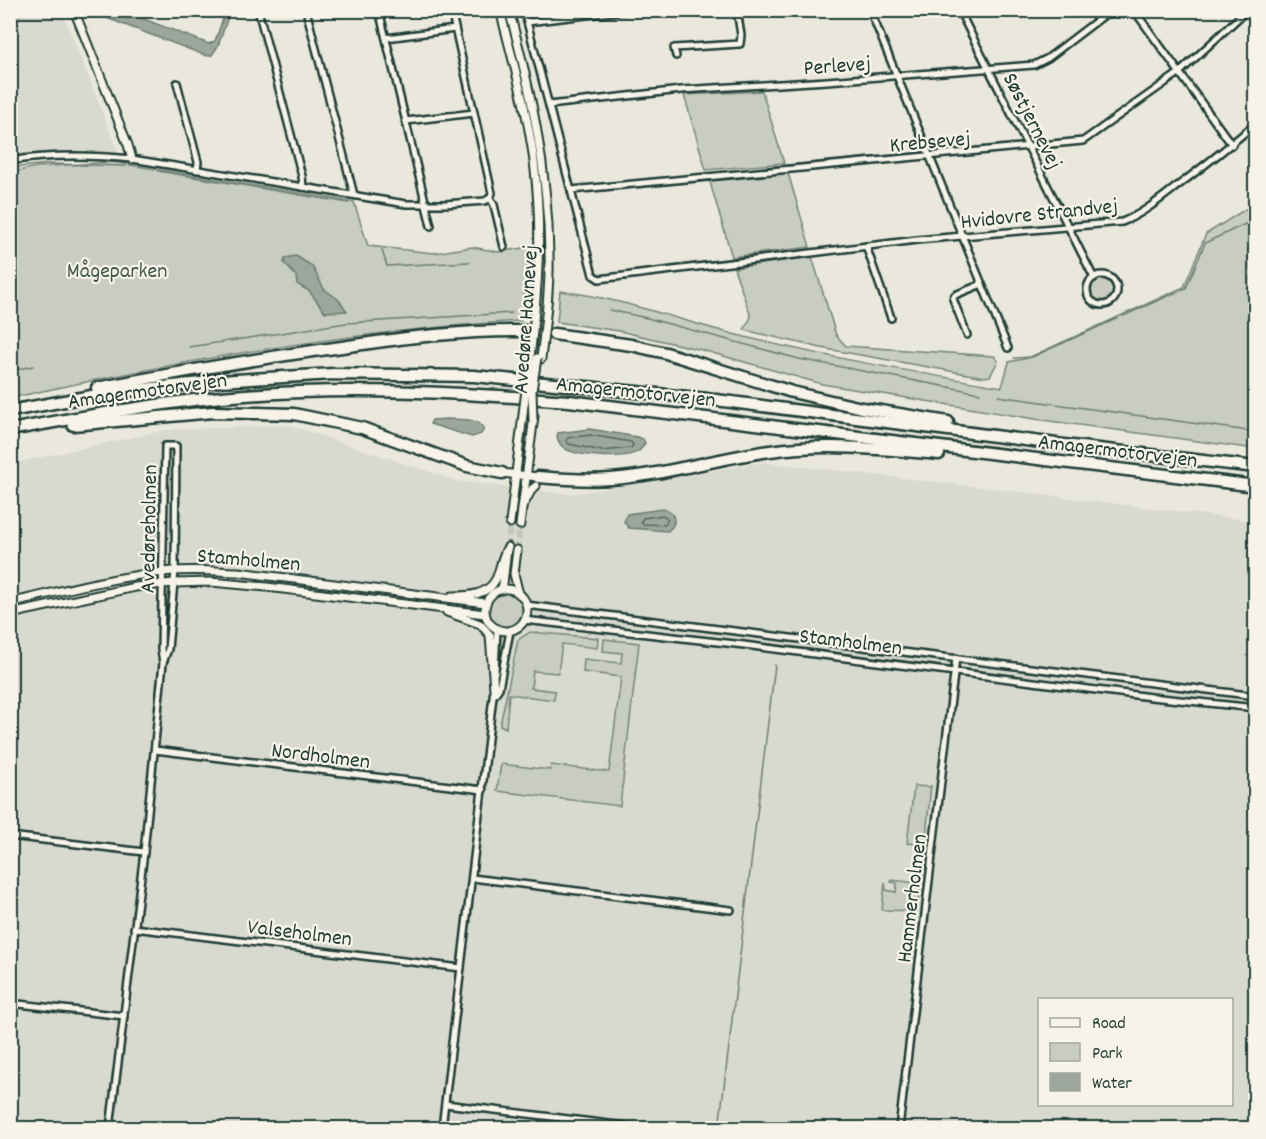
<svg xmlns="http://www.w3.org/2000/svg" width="1266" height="1139" font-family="Dekko,sans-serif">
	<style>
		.built { fill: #d9dacf; fill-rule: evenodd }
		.green { fill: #c8ccc1; stroke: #74847a; stroke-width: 1.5 }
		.water { fill: #9ca69c; stroke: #6a7c72; stroke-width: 1.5 }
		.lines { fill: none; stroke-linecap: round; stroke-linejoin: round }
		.shore { stroke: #51675e; stroke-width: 1.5 }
		.stream { stroke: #6a7c72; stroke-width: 1.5 }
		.tertiary-tunnel { stroke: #c1c6bb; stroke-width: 7; stroke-dasharray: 7 3.5; stroke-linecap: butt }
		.minor-casing { stroke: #1f3d34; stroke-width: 10 }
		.tertiary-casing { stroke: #1f3d34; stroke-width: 11 }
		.motorway-casing { stroke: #1f3d34; stroke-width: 15 }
		.minor { stroke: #f7f3e8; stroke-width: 5 }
		.tertiary { stroke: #f7f3e8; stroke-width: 7 }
		.motorway { stroke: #f7f3e8; stroke-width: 10 }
		.tertiary-bridge-casing { stroke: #1f3d34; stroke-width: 11; stroke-linecap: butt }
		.tertiary-bridge { stroke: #f7f3e8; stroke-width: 7 }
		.labels { text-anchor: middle; stroke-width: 4.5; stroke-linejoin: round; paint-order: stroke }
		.street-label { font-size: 22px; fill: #1f3d34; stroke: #f7f3e8 }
		.park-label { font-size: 22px; fill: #415a50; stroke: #f7f3e8 }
	</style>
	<rect width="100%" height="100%" fill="#eae8dd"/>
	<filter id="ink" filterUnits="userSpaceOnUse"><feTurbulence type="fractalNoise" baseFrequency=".0167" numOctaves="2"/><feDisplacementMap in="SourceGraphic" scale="12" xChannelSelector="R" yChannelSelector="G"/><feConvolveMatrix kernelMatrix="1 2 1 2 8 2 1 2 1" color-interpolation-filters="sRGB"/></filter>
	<g filter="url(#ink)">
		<g class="built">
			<polygon points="11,11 62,11 119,154 33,153 11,158"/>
			<path d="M289,425L457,481L571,494L763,462L980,487L1255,521V1128H11L10,464L166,430ZM1040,1000H1232V1104H1040Z"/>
		</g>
		<g class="green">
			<polygon points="762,91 784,163 706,170 684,95"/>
			<path d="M113,162L354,202L368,246L434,253L472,247L499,252L530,247L521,321C348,331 179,361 11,398L10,173L36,167Z"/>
			<polygon points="788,173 810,247 732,257 709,179"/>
			<path d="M1255,203V449L1035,419L822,384L702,350L619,331L557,322L560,291C621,298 678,320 737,335C824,357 913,372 1002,387L1009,362L1028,358L1184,287L1206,234Z"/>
			<polygon points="812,257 836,335 846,346 994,356 998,361 990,376 984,377 821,348 744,330 751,317 734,268"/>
			<circle cx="1101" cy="291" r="12"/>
			<circle cx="506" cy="610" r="17"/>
			<polygon points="530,632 598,638 597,648 562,644 558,673 533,671 531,688 555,691 554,700 509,694 506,728 500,725 518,640"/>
			<polygon points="604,639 639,643 620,806 497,791 501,764 550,770 551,765 609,772 621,677 583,672 584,659 621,663 622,653 603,651"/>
			<polygon points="931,785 925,845 907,843 914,786 931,787"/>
			<polygon points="919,854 924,854 917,911 882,910 885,882 886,890 896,892 897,883 891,882 891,880 918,883 921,858 917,857"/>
		</g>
		<g class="water">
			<polygon points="88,11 123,11 209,44 215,41 225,13 221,11 230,11 218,46 212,55 207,56"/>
			<polygon points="296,256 312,266 324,289 338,299 347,311 325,312 309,291 297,284 296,276 284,263 285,258"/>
			<path d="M446,419C459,420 478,417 484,429L481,434L472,437L430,424L432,420Z"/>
			<path d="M590,429L637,437L643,439L645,443C643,446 642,449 639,451C626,460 577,457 564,448C560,445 558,441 557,436L558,433Z"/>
			<path d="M663,509C675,512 678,523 668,531L629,528L624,522L627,514Z"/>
		</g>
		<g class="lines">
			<g class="shore">
				<polygon points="590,435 631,442 633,445 631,448 602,451 569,444 566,441 568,438"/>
				<polygon points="663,515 668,519 665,525 644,524 641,522 643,518"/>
			</g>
			<g class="stream">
				<polyline points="10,168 49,164 126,166"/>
				<polyline points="158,171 349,203"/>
				<polyline points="382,250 387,266 470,262"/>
				<polyline points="609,310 647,318 799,359 980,393"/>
				<polyline points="1123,316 1186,288 1205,243 1256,219"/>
				<polyline points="189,347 346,323 512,313"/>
				<polyline points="1014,358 1032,357 1118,318"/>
				<polyline points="10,371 33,366"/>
				<polyline points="998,396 1256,432"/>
				<polyline points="719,1128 775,665"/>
			</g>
			<g class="tertiary-tunnel">
				<polyline points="508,547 510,523"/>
				<polyline points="517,550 520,525"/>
			</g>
			<defs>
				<g id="minor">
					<polyline points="258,10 302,176 303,187"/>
					<polyline points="306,10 354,195"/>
					<polyline points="379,10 431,226"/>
					<polyline points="451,10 492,193 490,198 494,205 504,247"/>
					<path d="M524,10L593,275L599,279L917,240L1122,222C1142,214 1159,200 1176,187C1204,166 1230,146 1256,123"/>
					<polyline points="870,10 1008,348"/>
					<polyline points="959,10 1094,278"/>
					<polyline points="1134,10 1232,145"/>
					<polyline points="10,14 19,10"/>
					<polyline points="527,22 629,10"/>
					<polyline points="386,38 455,29"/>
					<polyline points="676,56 674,48 740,44 741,35 737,10"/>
					<polyline points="177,83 198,162 197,170"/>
					<polyline points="549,105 681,90 827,81 1034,65 1048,58 1111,10"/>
					<polyline points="406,121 474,113"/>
					<path d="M10,161C51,154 91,155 132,159L406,204H445L485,201L490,198"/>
					<polyline points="571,190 1083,141 1179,73 1247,10"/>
					<polyline points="866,246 891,318"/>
					<circle cx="1102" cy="290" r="15"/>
					<polyline points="967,335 953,299 955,295 982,284"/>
					<polyline points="526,605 1256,696"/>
					<polyline points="524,620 744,645 1151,697 1256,708"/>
					<polyline points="495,673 497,629"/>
					<polyline points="495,694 499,688 510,631"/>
					<polyline points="155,750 483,790"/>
					<polyline points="10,836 144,852"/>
					<polyline points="472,878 731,910"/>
					<polyline points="134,928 461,968"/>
					<polyline points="10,1003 124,1016"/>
					<polyline points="445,1104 642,1128"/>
					<polyline points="110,1128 144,852 163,663 168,649 175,571 176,446 165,446 161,649 163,663"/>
					<polyline points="442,1128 494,688"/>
					<polyline points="899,1128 956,658"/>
				</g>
				<g id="tertiary">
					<polyline points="74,10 128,145 132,159"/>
					<path d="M500,10C514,66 531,122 536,180C542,240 537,299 530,358"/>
					<path d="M509,10C531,91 548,170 549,254C550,289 545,324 541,359"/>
					<polyline points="502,473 538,477"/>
					<polyline points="525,502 532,489 536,486"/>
					<polyline points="510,523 524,406"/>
					<polyline points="520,525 534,416"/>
					<polyline points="517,550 514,574 519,594"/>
					<circle cx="506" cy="610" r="21"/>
					<polyline points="501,590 503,584 507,549"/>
					<path d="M452,596C468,596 487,596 496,579C501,568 501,557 508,547"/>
					<path d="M10,603C61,591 112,577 164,572C189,569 213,571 238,572L486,603"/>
					<polyline points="447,612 480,624 490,635 494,689"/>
					<polyline points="10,614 135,587 174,583 211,582 267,587 485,614"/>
				</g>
				<g id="motorway">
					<polyline points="554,334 631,345 666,353 792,392 862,408 948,422"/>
					<path d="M97,388C179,372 260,358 342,347C402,338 464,330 525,331"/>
					<polyline points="10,411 108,393 220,381 333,374 474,376 708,399 1072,446 1256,467"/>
					<polyline points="73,425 213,412 294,414 362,428 467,466 502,473"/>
					<path d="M10,430C81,417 151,404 222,397C338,386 454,392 569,401L1256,486"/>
					<path d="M538,477C562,479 587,481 611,479C665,475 717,458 770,451C826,443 883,449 939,454"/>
				</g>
			</defs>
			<use href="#minor" class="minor-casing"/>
			<use href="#tertiary" class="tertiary-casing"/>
			<use href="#motorway" class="motorway-casing"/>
			<use href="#minor" class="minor"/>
			<use href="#tertiary" class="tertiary"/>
			<use href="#motorway" class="motorway"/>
			<defs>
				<g id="tertiary-bridge">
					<polyline points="524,406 530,358"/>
					<polyline points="533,420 532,391 537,358"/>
				</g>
			</defs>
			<use href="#tertiary-bridge" class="tertiary-bridge-casing"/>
			<use href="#tertiary-bridge" class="tertiary-bridge"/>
		</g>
	</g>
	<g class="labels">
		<g class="street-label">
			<text transform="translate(837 64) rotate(-4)" y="8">Perlevej</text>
			<text transform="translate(1034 120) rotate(63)" y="8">Søstjernevej</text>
			<text transform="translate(930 140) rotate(-5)" y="8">Krebsevej</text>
			<text transform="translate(1039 212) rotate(-6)" y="8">Hvidovre Strandvej</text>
			<text transform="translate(524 319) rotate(-86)" y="8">Avedøre Havnevej</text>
			<text transform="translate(147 389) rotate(-8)" y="8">Amagermotorvejen</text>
			<text transform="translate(636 390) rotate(6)" y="8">Amagermotorvejen</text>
			<text transform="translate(1118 449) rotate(7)" y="8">Amagermotorvejen</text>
			<text transform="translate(147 529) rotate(-89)" y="8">Avedøreholmen</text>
			<text transform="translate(249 558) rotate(5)" y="8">Stamholmen</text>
			<text transform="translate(851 640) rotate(7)" y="8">Stamholmen</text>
			<text transform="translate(321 754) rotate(7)" y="8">Nordholmen</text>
			<text transform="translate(910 898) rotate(-83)" y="8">Hammerholmen</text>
			<text transform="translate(300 931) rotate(7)" y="8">Valseholmen</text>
		</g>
		<g class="park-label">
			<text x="117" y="277">Mågeparken</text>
		</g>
	</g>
	<rect width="1266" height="1139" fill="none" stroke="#f7f3e8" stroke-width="36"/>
	<rect x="18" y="18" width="1230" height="1103" fill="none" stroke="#1f3d34" stroke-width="2" filter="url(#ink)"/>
	<rect x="1038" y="998" width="195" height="108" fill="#f7f3e8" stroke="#a1aaa0" stroke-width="1.5"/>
	<rect x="1050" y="1018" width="30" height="9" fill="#f7f3e8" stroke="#a1aaa0" stroke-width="1.5"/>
	<text x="1092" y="1028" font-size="18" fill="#1f3d34">Road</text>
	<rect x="1050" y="1043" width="30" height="18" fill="#c8ccc1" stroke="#a1aaa0" stroke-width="1.5"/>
	<text x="1092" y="1058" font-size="18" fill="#1f3d34">Park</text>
	<rect x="1050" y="1073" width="30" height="18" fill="#9ca69c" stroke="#a1aaa0" stroke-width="1.5"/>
	<text x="1092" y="1088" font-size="18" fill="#1f3d34">Water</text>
</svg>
